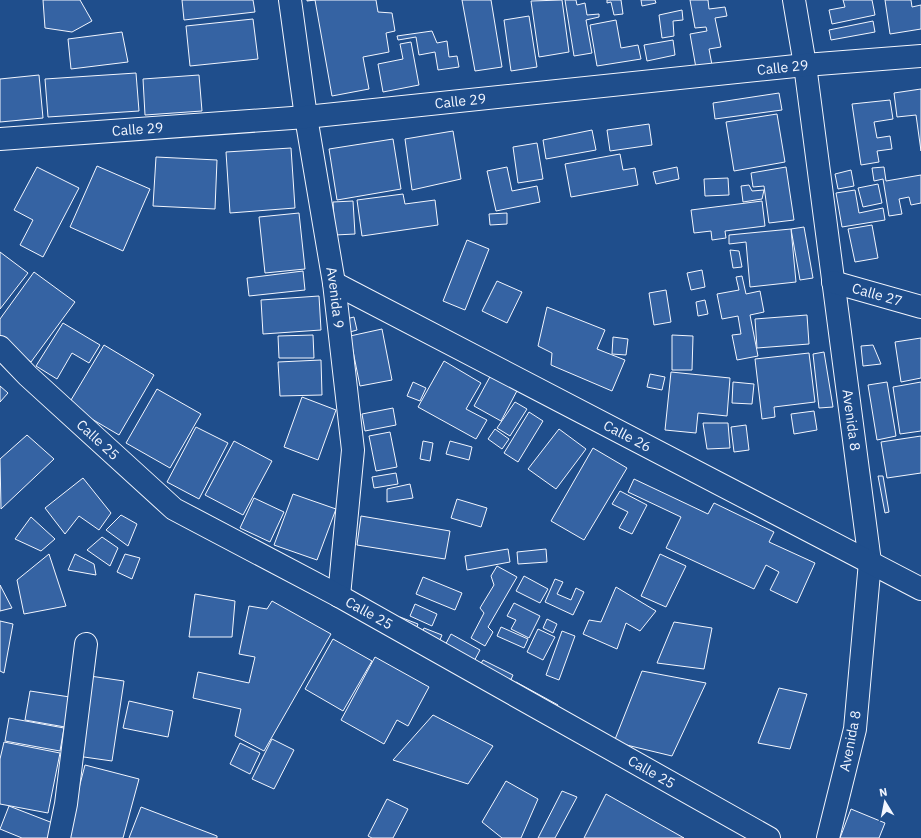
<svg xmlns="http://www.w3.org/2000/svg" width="921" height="838" font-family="'IBM Plex Sans',sans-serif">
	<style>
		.building { fill: #3563a3; stroke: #f2f6ff }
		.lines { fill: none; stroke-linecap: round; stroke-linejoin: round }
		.minor-casing { stroke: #f2f6ff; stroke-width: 24 }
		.minor { stroke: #1f4e8c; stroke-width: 22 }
		.labels { text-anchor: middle; stroke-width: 3; stroke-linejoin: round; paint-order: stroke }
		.street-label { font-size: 14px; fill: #f2f6ff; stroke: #1f4e8c }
	</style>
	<rect width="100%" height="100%" fill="#1f4e8c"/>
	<g class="building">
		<polygon points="43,0 80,0 92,21 72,32 45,28"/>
		<polygon points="182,0 253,0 255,12 184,20"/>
		<polygon points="307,0 376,0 378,12 392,13 395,31 386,33 389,52 363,57 369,89 332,96 315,0 307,1"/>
		<polygon points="462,0 491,0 502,67 475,71"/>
		<polygon points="562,0 569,52 539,57 531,1"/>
		<polygon points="565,0 576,0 577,5 585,3 587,15 599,14 599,17 586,20 592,53 574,56"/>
		<polygon points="607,0 621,0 623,14 614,15 611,2 607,3"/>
		<polygon points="641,0 655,0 656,3 642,6"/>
		<polygon points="690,0 708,0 709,9 725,7 727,16 715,18 721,47 709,49 712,65 696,68 690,34 707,31 706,27 695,28"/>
		<polygon points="843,0 872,0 875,15 832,24 829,10 845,7"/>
		<polygon points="885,0 911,0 912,7 921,5 921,29 890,34"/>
		<polygon points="682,10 683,20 673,21 674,36 662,38 659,15"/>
		<polygon points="529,16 537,67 511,71 504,20"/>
		<polygon points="253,19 258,59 190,66 186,26"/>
		<polygon points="616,20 621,48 638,45 641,59 597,66 590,25"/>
		<polygon points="873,21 875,32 831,40 829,30"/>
		<polygon points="432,31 437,43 447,41 449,57 457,56 459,67 438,70 435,52 419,55 416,37 398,40 397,36"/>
		<polygon points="122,32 128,62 71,69 68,39"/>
		<polygon points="673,40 675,55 647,61 644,45"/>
		<polygon points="411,42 419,85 383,92 378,64 403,59 400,44"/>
		<polygon points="136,73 139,111 48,117 45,79"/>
		<polygon points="39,75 43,118 0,122 0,79"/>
		<polygon points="199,75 202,111 145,115 143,79"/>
		<polygon points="921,89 921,151 916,115 897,117 894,93"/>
		<polygon points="779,93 782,110 715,119 713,103"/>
		<polygon points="890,100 893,119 874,122 877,138 890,136 892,149 877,151 879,162 861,165 852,104"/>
		<polygon points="777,114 785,162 734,171 726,122"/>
		<polygon points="649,124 652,145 610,151 607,130"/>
		<polygon points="592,130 596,150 546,159 543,140"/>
		<polygon points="453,131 461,179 412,190 405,139"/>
		<polygon points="393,139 401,189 337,200 329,149"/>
		<polygon points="537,143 543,179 518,183 513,147"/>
		<polygon points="291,148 295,208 230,213 226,152"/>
		<polygon points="620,154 623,170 635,168 638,185 571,197 565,164"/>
		<polygon points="156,157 217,160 215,209 153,206"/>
		<polygon points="97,166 150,189 123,251 70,227"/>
		<polygon points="37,167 79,188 43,257 20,245 33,220 14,210"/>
		<polygon points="507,167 512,191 537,186 540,202 496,211 487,171"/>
		<polygon points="677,167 679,179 656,184 653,172"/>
		<polygon points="786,167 794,220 769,223 764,186 753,187 751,173"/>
		<polygon points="884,167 886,181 921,175 921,203 911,205 909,197 899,199 902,214 889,216 883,179 874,181 872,168"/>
		<polygon points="851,170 854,186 838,189 835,174"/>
		<polygon points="728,178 729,195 705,196 704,179"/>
		<polygon points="878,184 882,203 863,207 858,188"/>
		<polygon points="749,185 752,191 764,190 762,199 743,202 741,186"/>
		<polygon points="855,190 859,213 883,208 885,220 842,227 836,193"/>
		<polygon points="403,194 405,204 435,200 438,225 362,236 357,200"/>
		<polygon points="353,201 355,234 335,235 333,202"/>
		<polygon points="762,201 765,226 725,231 726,238 712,240 711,231 694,233 691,210"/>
		<polygon points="299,213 305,269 265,273 259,217"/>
		<polygon points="507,213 507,224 490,225 489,214"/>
		<polygon points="872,225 878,258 855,262 848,229"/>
		<polygon points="804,227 813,278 800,280 791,229"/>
		<polygon points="791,229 796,282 750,287 746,242 729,244 729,235"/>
		<polygon points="467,240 489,249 465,310 443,301"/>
		<polygon points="730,250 739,251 742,267 733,268"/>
		<polygon points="0,252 28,273 0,309"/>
		<polygon points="702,270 705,287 691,290 687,273"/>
		<polygon points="303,271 305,290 249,296 247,278"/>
		<polygon points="34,272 75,302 31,362 0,339 0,319"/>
		<polygon points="742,276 746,294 760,291 764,312 750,315 758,356 737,360 732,335 741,334 738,316 722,319 717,294 739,290 736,277"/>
		<polygon points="497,281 522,292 507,323 482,311"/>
		<polygon points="666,290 671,322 654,325 649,293"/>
		<polygon points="319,296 321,330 263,334 261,300"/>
		<polygon points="705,300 708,314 698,316 696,302"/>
		<polygon points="547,307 605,330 597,349 625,360 612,391 551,365 552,353 538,346"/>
		<polygon points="807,315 809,344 757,348 755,319"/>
		<polygon points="354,317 357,330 350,332 346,319"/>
		<polygon points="63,323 100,345 89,363 72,353 57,379 36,366"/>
		<polygon points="382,329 392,380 360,386 350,336"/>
		<polygon points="313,335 314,358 279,358 278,336"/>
		<polygon points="672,335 693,336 692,370 672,370"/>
		<polygon points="613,337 628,339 626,355 612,354"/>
		<polygon points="921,338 921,378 901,382 895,342"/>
		<polygon points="104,345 154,375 119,435 68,405"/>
		<polygon points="873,345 881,364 863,366 861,346"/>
		<polygon points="824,352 833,407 819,408 813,354"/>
		<polygon points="809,353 815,402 774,407 775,417 762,419 755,359"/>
		<polygon points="321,360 322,395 280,396 278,362"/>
		<polygon points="444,361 481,383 466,409 487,420 476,439 418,407"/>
		<polygon points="671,372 730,378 727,416 698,413 696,433 665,430"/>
		<polygon points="492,373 519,387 501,421 474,406"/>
		<polygon points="650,374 665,377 662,390 647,387"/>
		<polygon points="413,382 426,388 420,401 407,396"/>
		<polygon points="733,382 754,384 752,404 732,403"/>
		<polygon points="887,382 896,436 877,440 868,385"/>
		<polygon points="921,382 921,431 900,434 893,387"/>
		<polygon points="0,386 8,393 0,402"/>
		<polygon points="157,389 201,414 170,468 126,443"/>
		<polygon points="302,397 336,410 318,460 284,447"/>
		<polygon points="515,402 527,409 510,436 497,428"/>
		<polygon points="393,408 396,425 365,431 362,414"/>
		<polygon points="814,411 817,430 794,434 791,414"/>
		<polygon points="529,412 543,421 518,462 504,453"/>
		<polygon points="703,423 728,423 730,448 707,449"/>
		<polygon points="746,425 749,450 734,452 731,427"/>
		<polygon points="196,427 228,443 199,499 167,482"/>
		<polygon points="495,429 509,439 502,449 488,439"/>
		<polygon points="559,429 586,449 556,489 528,469"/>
		<polygon points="390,432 397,467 376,471 369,436"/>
		<polygon points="27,435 54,459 1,509 0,459"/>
		<polygon points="921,436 921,473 887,478 881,442"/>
		<polygon points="234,441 272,461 243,515 205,495"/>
		<polygon points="423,441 433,443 430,461 420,459"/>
		<polygon points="450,441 472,447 469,460 446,454"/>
		<polygon points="593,448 627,468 584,540 551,521"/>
		<polygon points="396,473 398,484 374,488 372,477"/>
		<polygon points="878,476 883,476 889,512 885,513"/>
		<polygon points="83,478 111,513 99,530 79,516 65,534 45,508"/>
		<polygon points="634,479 708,514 714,503 774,532 769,542 815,563 797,603 770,590 779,572 766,565 754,589 666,548 681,517 628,492"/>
		<polygon points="410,484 413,498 387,502 387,489"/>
		<polygon points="620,491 647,505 632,534 619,528 628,512 612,504"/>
		<polygon points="293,494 336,509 317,560 274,545"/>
		<polygon points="254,498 284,512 270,542 240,528"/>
		<polygon points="457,499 487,508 481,527 451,518"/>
		<polygon points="121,515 137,524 128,546 106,530"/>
		<polygon points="361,516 450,531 445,559 357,545"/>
		<polygon points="31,517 55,539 41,551 15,539"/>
		<polygon points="102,537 118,548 110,566 87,550"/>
		<polygon points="508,549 510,562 467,570 465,556"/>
		<polygon points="546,549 547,562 518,564 517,552"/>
		<polygon points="49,554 66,606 24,614 17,580"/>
		<polygon points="75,554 94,564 96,575 68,570"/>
		<polygon points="125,554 140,558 132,579 117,572"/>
		<polygon points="660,554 686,566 666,607 641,596"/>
		<polygon points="497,566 517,577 488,627 493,632 485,646 471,638 484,613 480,608 494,585 491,576"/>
		<polygon points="524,576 548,589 540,603 516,591"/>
		<polygon points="423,577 462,593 455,610 416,594"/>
		<polygon points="555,579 563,582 557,594 571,600 576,588 584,592 573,615 545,602"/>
		<polygon points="0,585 12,608 0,611"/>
		<polygon points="616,587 656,611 640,631 626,623 617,649 583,634 589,620 601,622"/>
		<polygon points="195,594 235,601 232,637 189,637"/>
		<polygon points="272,601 331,634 264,751 235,736 241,709 193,698 198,672 249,683 255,657 239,654 249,606 267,609"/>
		<polygon points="514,603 540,616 529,638 511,629 516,620 507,616"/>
		<polygon points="415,604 437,614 432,626 410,616"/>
		<polygon points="400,617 418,624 415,632 397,624"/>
		<polygon points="547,619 557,624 553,633 543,628"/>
		<polygon points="0,621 13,624 4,673 0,671"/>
		<polygon points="674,622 712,628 704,669 657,663"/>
		<polygon points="501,627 528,639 524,648 497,636"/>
		<polygon points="424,628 442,635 437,647 419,640"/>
		<polygon points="538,629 555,637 543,660 527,652"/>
		<polygon points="562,631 575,636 559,680 546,675"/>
		<polygon points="451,634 480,650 471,667 442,651"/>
		<polygon points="333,639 372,661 343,711 305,689"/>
		<polygon points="375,657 429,687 408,726 397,720 384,744 341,720"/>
		<polygon points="483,660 513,675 508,686 477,671"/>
		<polygon points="642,671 706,683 672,756 614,742"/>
		<polygon points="90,676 124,681 112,761 77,756"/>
		<polygon points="516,682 558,705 553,713 511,691"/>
		<polygon points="779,688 807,694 790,749 758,743"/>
		<polygon points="30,691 70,697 65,727 25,720"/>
		<polygon points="129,701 173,711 168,737 123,728"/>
		<polygon points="433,715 493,746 468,784 393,760"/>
		<polygon points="9,718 64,728 60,751 5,741"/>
		<polygon points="272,739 294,750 274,789 252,779"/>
		<polygon points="4,742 60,753 48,813 0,804 0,759"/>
		<polygon points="240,743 260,753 250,774 230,764"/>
		<polygon points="85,765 139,779 123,838 66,838"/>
		<polygon points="506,781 538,799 521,838 502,838 482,822"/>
		<polygon points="562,791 577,797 555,838 538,838"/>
		<polygon points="606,794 684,838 584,838"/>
		<polygon points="387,799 408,809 393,838 372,838 368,836"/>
		<polygon points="9,806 58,825 53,838 22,838 0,829"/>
		<polygon points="141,807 217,836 217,838 129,838"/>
		<polygon points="851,809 885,823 879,838 840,838"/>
	</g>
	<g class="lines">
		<defs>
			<g id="minor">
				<path id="s1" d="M290,0L306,117L334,283L353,450L339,596"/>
				<path id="s2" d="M794,0L805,65L870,562L855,729L828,838"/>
				<path id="s3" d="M0,139L306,117L805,65L921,56"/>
				<path id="s4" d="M833,282L921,307"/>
				<path id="s5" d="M334,283L921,589"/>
				<path id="s6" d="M0,347L28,376L174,509L339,596L769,838"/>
				<polyline points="59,838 66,804 86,644"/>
			</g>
		</defs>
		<use href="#minor" class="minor-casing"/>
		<use href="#minor" class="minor"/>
	</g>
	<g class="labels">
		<g class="street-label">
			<text dy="5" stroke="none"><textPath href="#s3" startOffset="786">Calle 29</textPath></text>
			<text dy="5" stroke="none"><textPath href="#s3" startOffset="462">Calle 29</textPath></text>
			<text dy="5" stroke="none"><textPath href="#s3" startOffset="138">Calle 29</textPath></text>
			<text dy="5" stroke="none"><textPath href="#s4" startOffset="46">Calle 27</textPath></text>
			<text dy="5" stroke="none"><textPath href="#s1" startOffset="301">Avenida 9</textPath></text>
			<text dy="5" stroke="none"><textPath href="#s2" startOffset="424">Avenida 8</textPath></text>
			<text dy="5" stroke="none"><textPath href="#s5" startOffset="331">Calle 26</textPath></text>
			<text dy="5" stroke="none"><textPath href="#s6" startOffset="135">Calle 25</textPath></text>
			<text dy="5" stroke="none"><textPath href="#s6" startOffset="459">Calle 25</textPath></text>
			<text transform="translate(850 741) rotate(-79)" y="5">Avenida 8</text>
			<text dy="5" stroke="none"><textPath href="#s6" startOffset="783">Calle 25</textPath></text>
		</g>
	</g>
	<g transform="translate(885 802) rotate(350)" stroke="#1f4e8c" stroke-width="3" paint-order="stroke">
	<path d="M0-3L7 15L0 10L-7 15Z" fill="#f2f6ff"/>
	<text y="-6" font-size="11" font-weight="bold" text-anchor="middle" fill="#f2f6ff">N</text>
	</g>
</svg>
